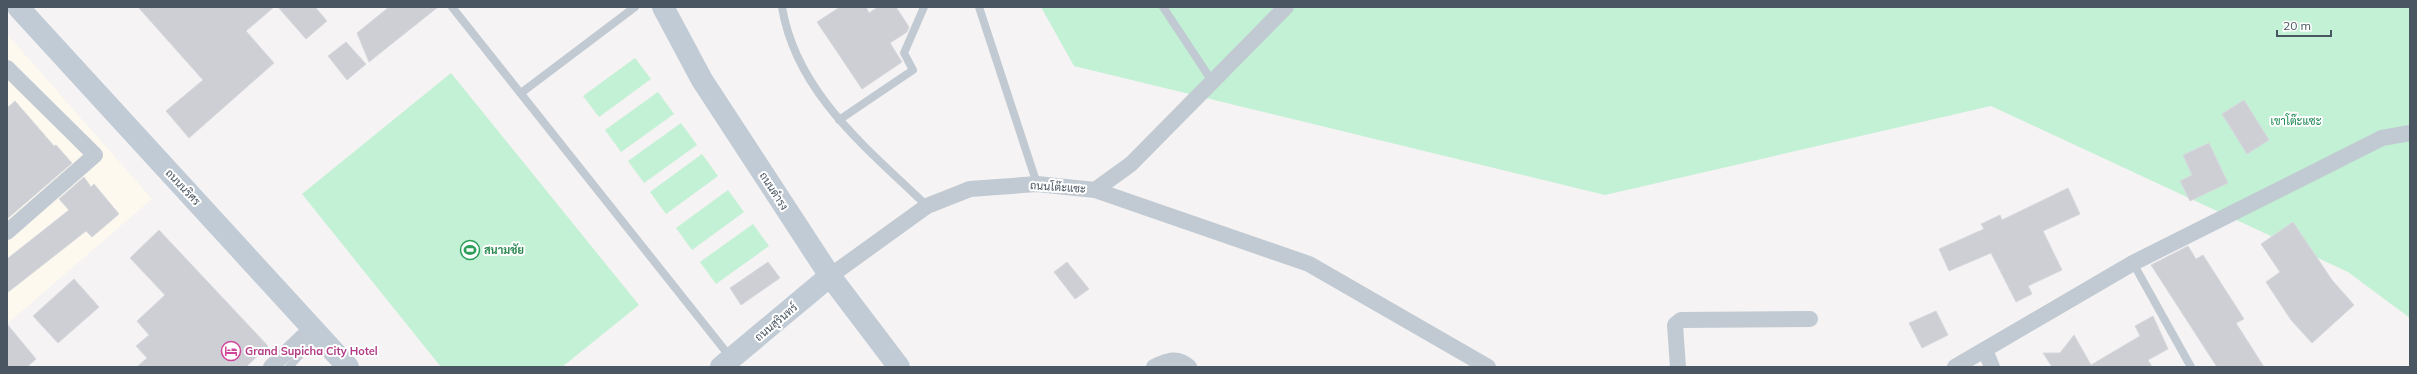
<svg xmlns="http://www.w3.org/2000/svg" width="2417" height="374" font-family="Mulish,Sarabun,sans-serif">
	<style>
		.commercial { fill: #fdf9ef }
		.green { fill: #c3f1d5 }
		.building { fill: #cdcfd5; stroke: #d7d9de }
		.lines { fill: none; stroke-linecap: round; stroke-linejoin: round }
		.lane { stroke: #c1cad2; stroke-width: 8 }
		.street { stroke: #c1cad2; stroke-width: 16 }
		.secondary { stroke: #c1cbd6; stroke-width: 22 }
		.labels { text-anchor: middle; stroke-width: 4; stroke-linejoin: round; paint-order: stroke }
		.park-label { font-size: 11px; fill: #17864f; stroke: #fff }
		.street-label { font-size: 11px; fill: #4a5661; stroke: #fff }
		.leisure-label { font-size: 11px; font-weight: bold; fill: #27864d; stroke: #fff; text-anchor: start }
		.hotel-label { font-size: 11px; font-weight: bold; fill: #b23c85; stroke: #fff; text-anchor: start }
	</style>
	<rect width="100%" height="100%" fill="#f5f3f3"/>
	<polygon class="commercial" points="7,34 152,199 7,324"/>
	<g class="green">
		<polygon points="1041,7 2410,7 2410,318 2348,272 1991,106 1605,195 1074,66"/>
		<polygon points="635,58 651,79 599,117 583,96"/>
		<polygon points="451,73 639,305 562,367 441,367 302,194"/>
		<polygon points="658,92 674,114 621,152 605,130"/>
		<polygon points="681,123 697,145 644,183 628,161"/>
		<polygon points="702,154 718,176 666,214 650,192"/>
		<polygon points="728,190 744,212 692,250 676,228"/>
		<polygon points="753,224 769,246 716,284 700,262"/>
	</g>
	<g class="building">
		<polygon points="138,7 274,7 246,31 274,63 189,138 166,111 203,80"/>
		<polygon points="278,7 315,7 327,21 306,39"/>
		<polygon points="389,7 438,7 369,62 357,33"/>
		<polygon points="840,7 866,7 869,13 878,7 896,7 909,27 907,32 890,43 902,62 862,89 817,22"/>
		<polygon points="346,42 366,64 347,80 328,56"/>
		<polygon points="2244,100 2269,140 2247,154 2222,114"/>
		<polygon points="15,101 54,146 56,145 72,163 7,219 7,108"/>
		<polygon points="2209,143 2228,183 2190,201 2180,181 2192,175 2183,155"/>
		<polygon points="84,177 91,187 94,184 119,214 92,237 86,231 7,293 7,259 69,210 59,199"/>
		<polygon points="2068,188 2080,214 2043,231 2062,270 2028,286 2032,294 2016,302 1991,253 1949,271 1939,249 1984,229 1981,224 2000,215 2002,220"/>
		<polygon points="2293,222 2332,280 2354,305 2312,343 2291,320 2266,282 2280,272 2261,244"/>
		<polygon points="159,230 268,346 246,367 137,367 147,358 136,346 149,335 137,321 165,295 130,258"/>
		<polygon points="2188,246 2196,259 2203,255 2244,319 2236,323 2264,367 2217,367 2151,265"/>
		<polygon points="768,262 780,278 741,305 730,288"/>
		<polygon points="1067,262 1089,289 1075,299 1054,272"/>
		<polygon points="74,279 99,307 58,343 33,316"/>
		<polygon points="1936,311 1948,335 1922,348 1909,323"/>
		<polygon points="2153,316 2168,349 2148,360 2152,367 2052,367 2043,353 2060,353 2074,335 2091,365 2140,336 2135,326"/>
		<polygon points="7,324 36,359 27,367 7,367"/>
	</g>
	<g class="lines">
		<g class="lane">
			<polyline points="452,7 731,358"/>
			<path d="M782,7C796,93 868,149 927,206"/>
			<polyline points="979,7 1037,184"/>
			<polyline points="1163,7 1212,81"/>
			<polyline points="521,93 635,7"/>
			<polyline points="839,120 913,70 904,53 924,7"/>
			<polyline points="2133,263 2191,367"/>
			<polyline points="289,367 318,335"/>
		</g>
		<g class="street">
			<polyline points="7,68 95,155 7,232"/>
			<polyline points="1095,190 1131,164 1286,7"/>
			<polyline points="830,276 927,206 970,189 1037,184 1095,190 1309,264 1488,367"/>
			<polyline points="1985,350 1992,367"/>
			<polyline points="271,367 312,328"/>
			<path d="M1154,367C1167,361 1177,356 1189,367"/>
			<polyline points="1678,367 1675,325 1681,320 1810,319"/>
			<polyline points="1955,367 2133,263 2382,138 2410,133"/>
		</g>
		<g class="secondary">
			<polyline points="18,7 348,367"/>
			<polyline points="663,7 702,80 830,276 899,367"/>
			<polyline points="721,367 830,276"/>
		</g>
	</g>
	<defs>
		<symbol id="stadium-ring" viewBox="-11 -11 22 22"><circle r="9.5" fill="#fff" stroke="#2e9e5b" stroke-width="1.5"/><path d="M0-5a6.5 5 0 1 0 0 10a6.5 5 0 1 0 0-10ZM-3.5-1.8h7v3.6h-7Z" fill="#2e9e5b"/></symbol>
		<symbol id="hotel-ring" viewBox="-11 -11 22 22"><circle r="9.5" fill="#fff" stroke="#d1479c" stroke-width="1.5"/><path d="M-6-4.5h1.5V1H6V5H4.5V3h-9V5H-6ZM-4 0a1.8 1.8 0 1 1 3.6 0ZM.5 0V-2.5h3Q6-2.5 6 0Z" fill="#d1479c"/></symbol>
	</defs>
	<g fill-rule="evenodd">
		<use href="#stadium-ring" x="459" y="239" width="22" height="22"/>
		<use href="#hotel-ring" x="220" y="340" width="22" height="22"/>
	</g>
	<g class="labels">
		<g class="park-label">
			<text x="2296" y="125">เขาโต๊ะแซะ</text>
		</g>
		<g class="street-label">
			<text transform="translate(183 187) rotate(47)" y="4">ถนนนริศร</text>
			<text transform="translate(1058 187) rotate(4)" y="4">ถนนโต๊ะแซะ</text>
			<text transform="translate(774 191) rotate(57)" y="4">ถนนดำรง</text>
			<text transform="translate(776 322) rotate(-40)" y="4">ถนนสุรินทร์</text>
		</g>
		<g class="leisure-label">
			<text x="484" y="254">สนามชัย</text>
		</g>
		<g class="hotel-label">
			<text x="245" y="355">Grand Supicha City Hotel</text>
		</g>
	</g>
	<rect width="2417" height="374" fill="none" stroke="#4a5661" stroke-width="16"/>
	<path d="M2277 30v6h54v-6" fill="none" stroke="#4a5661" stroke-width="2"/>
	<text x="2283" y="30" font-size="12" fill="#4a5661" stroke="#ffffff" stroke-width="3" paint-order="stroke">20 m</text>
</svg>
